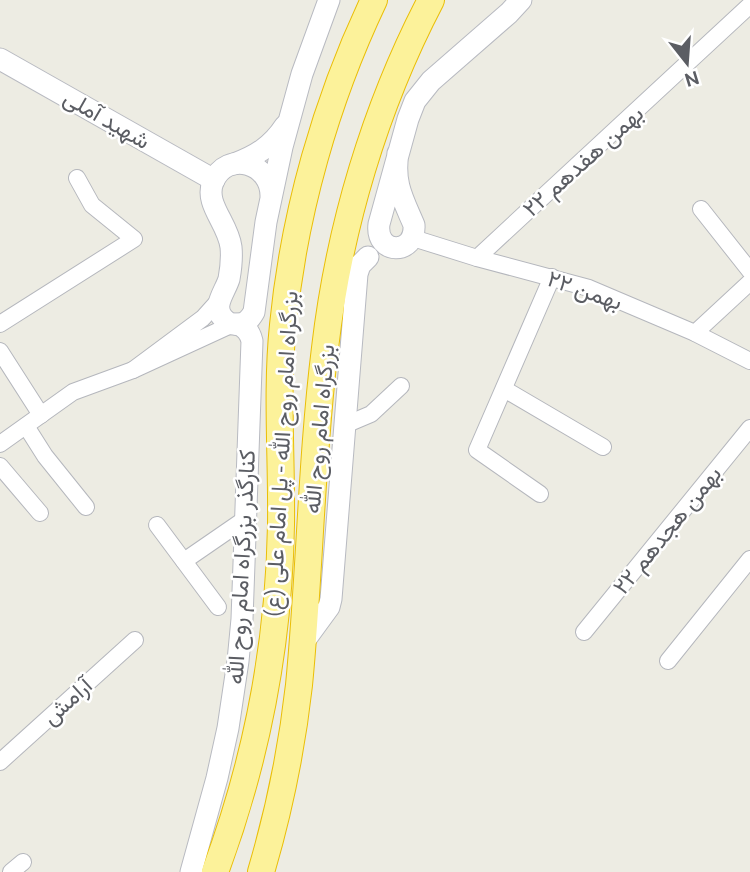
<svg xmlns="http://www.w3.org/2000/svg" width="750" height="872" font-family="Ubuntu,Vazirmatn,sans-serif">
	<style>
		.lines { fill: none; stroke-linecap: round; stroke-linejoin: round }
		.minor-casing { stroke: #b5b7bd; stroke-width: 18 }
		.secondary-casing { stroke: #b8bac1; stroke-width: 23 }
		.trunk-casing { stroke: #eabe06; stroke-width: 28 }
		.minor { stroke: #fff; stroke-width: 16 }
		.secondary { stroke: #fff; stroke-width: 21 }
		.trunk { stroke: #fcf29a; stroke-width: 26 }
		.labels { text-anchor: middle; stroke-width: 5; stroke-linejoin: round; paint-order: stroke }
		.street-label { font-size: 23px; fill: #5b5d63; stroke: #fff }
	</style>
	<rect width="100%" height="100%" fill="#edece3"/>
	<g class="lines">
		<defs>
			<g id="minor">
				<polyline points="701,209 750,271"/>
				<polyline points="413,238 477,258 589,288 695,333 750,361"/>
				<polyline points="477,258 750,5"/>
				<polyline points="220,299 203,318 133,370 233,324"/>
				<polyline points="0,324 134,239 92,205 77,178"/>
				<polyline points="695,333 750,282"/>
				<polyline points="0,351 41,415"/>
				<polyline points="504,389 603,447"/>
				<polyline points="345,425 371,414 401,386"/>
				<polyline points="26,426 45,456 86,507"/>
				<polyline points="0,444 73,392 133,370"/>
				<polyline points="0,466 40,513"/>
				<polyline points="540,494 477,450 552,277"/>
				<polyline points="157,525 218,607"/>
				<polyline points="184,561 245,519"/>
				<polyline points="584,632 750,428"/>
				<polyline points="668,661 750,559"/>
				<polyline points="0,762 135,640"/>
				<polyline points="11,872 23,862"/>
			</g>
			<g id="secondary">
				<polyline points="0,59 214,180"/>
				<path d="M398,153C393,183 403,199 414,225C416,256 375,255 379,224L408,119L415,101L431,81L509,13L521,0"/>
				<path d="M234,164C256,156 272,146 285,126"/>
				<path d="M271,197C272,163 227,149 213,182C204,204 228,223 231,247C232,257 231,268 229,279C225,292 212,306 223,318C227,323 232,325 238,324C246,324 250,319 254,312L266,222L282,147L302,74L329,0"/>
				<polyline points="302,644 329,607 331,599 357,274 360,265 368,257"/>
				<path d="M191,872L217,778L228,728L238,661L242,619L252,341C250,332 245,326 236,324"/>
			</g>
			<g id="trunk">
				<path d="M215,872C256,762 279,643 281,525C282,459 276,391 283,325C294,213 326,101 374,0"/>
				<path d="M261,872C279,811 292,748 299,685C310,573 311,460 325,348C339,228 375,107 431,0"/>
			</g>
		</defs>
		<use href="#minor" class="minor-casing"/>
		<use href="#secondary" class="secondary-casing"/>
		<use href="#trunk" class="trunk-casing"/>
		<use href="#minor" class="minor"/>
		<use href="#secondary" class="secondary"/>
		<use href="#trunk" class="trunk"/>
	</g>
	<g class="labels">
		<g class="street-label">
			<text transform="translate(107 119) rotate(30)" y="8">شهید آملی</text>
			<text transform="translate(583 161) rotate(-42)" y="8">۲۲ بهمن هفدهم</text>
			<text transform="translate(585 290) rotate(19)" y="8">۲۲ بهمن</text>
			<text transform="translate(319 429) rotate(-85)" y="8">بزرگراه امام روح الله</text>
			<text transform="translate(281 454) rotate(-87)" y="8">بزرگراه امام روح الله - پل امام علی (ع)</text>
			<text transform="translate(667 530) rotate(-51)" y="8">۲۲ بهمن هجدهم</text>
			<text transform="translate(241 567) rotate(-87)" y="8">کنارگذر بزرگراه امام روح الله</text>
			<text transform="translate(67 701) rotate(-42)" y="8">آرامش</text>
		</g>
	</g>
	<g transform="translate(687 63) rotate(163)" stroke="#ffffff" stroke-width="5" paint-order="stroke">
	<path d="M0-5L12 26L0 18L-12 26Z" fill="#5b5d63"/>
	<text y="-10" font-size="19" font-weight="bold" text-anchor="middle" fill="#5b5d63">N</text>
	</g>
</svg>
